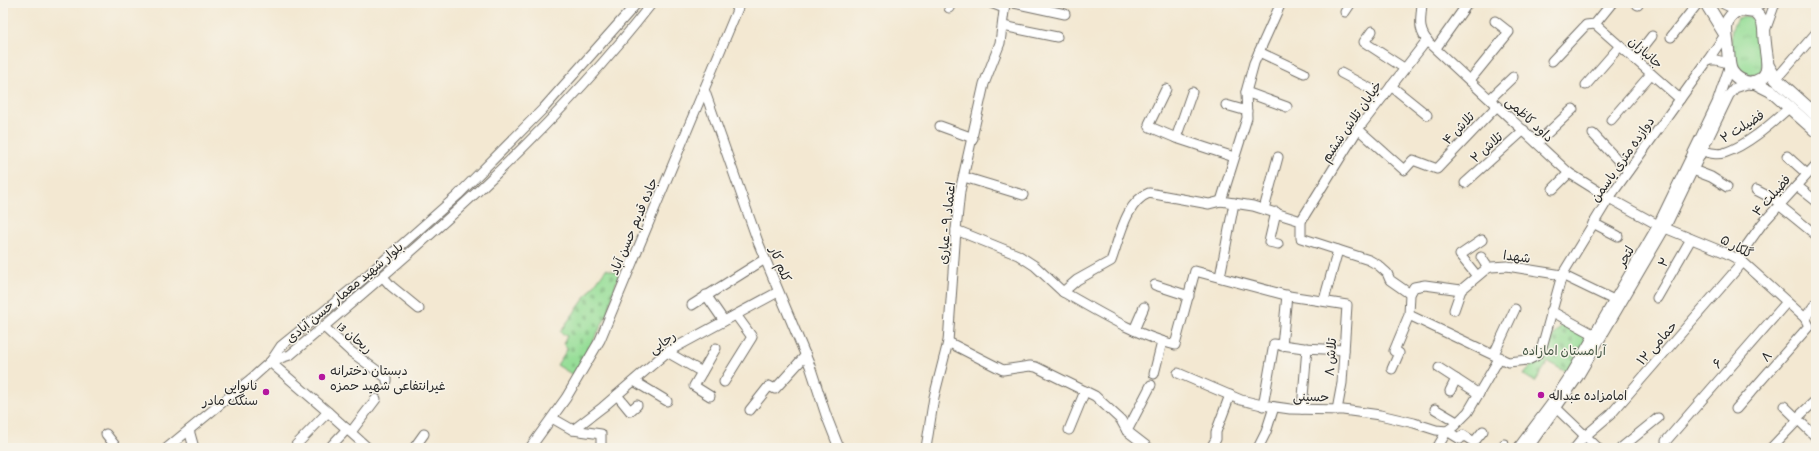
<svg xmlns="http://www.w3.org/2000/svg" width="1819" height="451" font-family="Dekko,'Playpen Sans Arabic',sans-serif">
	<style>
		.grass { fill: url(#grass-tufts); stroke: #618462 }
		.cemetery { fill: url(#cemetery-stones); stroke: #618462 }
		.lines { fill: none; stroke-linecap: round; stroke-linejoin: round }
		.minor-casing { stroke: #716d65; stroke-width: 11 }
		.major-casing { stroke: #716d65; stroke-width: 14 }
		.minor { stroke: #fff; stroke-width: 9 }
		.major { stroke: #fff; stroke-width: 12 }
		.poi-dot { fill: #b5179e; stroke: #f7f3e8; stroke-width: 1.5 }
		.labels { text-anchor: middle; stroke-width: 3; stroke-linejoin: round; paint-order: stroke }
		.street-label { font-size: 13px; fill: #2b2b2b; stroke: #f7f3e8 }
		.park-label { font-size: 13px; fill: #465846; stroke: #f7f3e8 }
		.poi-label { font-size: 13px; fill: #2b2b2b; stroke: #f7f3e8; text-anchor: start }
	</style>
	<defs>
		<pattern id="grass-tufts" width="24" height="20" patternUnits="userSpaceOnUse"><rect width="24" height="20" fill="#97de98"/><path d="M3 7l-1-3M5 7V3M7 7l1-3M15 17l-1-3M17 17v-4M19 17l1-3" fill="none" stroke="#82bf83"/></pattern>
		<pattern id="cemetery-stones" width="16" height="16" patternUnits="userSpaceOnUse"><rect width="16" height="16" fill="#97de98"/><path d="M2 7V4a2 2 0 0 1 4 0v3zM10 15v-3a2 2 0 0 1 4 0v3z" fill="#82bf83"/></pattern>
	</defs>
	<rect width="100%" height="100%" fill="#f7f3e8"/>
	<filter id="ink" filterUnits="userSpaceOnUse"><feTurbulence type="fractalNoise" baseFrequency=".025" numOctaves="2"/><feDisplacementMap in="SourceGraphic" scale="8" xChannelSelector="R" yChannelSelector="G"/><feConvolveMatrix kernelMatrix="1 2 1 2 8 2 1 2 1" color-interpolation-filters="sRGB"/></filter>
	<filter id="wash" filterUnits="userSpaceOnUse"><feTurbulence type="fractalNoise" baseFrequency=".012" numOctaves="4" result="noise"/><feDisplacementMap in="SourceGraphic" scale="16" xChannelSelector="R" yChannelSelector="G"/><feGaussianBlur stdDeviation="0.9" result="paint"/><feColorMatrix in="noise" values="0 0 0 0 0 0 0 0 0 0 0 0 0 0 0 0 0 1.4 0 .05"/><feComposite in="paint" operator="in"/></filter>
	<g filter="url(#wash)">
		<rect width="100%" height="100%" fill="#f3e8d2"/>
		<path class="grass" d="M1747,17L1754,18L1758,25L1763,65L1759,74L1747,76L1738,71C1734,54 1725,32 1738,18Z"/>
		<g class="cemetery">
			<polygon points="606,269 619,273 607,315 588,351 573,375 557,365 568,348 563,344 567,336 560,332"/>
			<polygon points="1565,321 1591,337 1570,374 1548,362 1535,382 1524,375"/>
		</g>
	</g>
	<g filter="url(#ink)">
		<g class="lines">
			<defs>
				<g id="minor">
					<polyline points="991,3 1004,8"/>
					<polyline points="1014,3 1065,14"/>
					<path d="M1422,3C1421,20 1417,29 1429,43L1569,173L1609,198L1658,225"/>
					<polyline points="1635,3 1638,5"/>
					<polyline points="949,8 951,3"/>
					<polyline points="1746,9 1763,3"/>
					<polyline points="1345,12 1351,3"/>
					<polyline points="1595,24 1680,99"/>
					<polyline points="1003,26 1057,37"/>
					<polyline points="1372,31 1364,42 1404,68"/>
					<polyline points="1765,31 1775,3"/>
					<polyline points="1725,35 1708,60 1716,60 1729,63"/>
					<polyline points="1671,37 1698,3"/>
					<polyline points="1436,48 1468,3"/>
					<polyline points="1259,52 1304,73"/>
					<polyline points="1634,59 1652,36"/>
					<polyline points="1552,61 1586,25 1595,24 1612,3"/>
					<polyline points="1341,73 1384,96"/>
					<polyline points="1776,79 1816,33"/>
					<polyline points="1470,80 1509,32 1495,21"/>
					<polyline points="1586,85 1620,46"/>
					<polyline points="1391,86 1427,115"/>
					<polyline points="704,89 758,242 810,366 826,415 839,448"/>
					<polyline points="1166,89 1149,124 1150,127 1176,138 1234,157"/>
					<polyline points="1246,92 1287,107"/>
					<polyline points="1490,99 1513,77"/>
					<polyline points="1226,105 1247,111"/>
					<polyline points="1611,120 1651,74"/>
					<polyline points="940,126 973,138"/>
					<polyline points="1358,129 1404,170 1413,160 1437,169 1497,106"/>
					<polyline points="1593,134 1628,171"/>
					<polyline points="1176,138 1192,92"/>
					<polyline points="1537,143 1573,109"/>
					<path d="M1703,151C1710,153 1716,155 1724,153C1748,145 1771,124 1790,107"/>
					<polyline points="1787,156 1807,174"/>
					<polyline points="1693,170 1711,177 1727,187"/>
					<polyline points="964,177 1023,195"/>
					<polyline points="1465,183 1524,130"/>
					<polyline points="1797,186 1816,201"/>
					<polyline points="1553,189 1569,173"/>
					<polyline points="1756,190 1781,203"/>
					<polyline points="1221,201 1247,118 1246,92 1254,63 1281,3"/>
					<polyline points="1779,205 1816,235"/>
					<polyline points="1264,209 1278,157"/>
					<polyline points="1276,212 1269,242 1278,244"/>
					<polyline points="1301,221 1358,129 1427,40"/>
					<polyline points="1593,223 1618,236"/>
					<polyline points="1665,228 1726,253 1743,262 1805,318 1809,326 1736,409"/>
					<path d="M956,230L1018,255L1035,266L1063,292L1077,280L1111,261C1119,241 1125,202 1149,193L1209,204L1221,201L1253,206L1301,221V238L1369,260L1378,265L1387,273L1390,280L1410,294"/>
					<polyline points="1481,257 1488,268"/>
					<polyline points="1737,259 1762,224 1816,165"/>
					<polyline points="1477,276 1460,255 1482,240"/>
					<polyline points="383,277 391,286 419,309"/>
					<polyline points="1220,277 1234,203"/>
					<polyline points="1155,285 1189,296"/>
					<path d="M1063,292C1099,312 1135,335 1175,345L1195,271L1289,296L1347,305L1342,383L1337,410"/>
					<polyline points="706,295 724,321"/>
					<polyline points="1657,298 1691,239"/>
					<polyline points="1324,300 1338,250"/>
					<polyline points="692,305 765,259"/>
					<polyline points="1454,310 1461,290"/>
					<polyline points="1551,311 1595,335"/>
					<polyline points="1409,315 1410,294 1414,287 1425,285 1461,290 1486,269 1491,267 1507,266 1562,275 1614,300"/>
					<polyline points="1805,318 1816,303"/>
					<polyline points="324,327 350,351 387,378 387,381"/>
					<polyline points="1134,330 1144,307"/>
					<polyline points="948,342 1003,370 1030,366 1036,367 1095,396 1121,420 1127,431 1149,448"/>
					<polyline points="1282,346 1287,295"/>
					<polyline points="667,352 702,372"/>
					<polyline points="1494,354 1515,309"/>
					<path d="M271,361L290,355C419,247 548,137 652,3"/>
					<polyline points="270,362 328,412 368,448"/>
					<polyline points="1439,368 1479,394"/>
					<polyline points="1392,369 1399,353 1394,351 1409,315 1508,362 1528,360 1536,356 1542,347 1562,275 1609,198 1708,60"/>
					<polyline points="1178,373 1241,400 1262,405 1290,409 1343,410 1380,415 1414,423 1436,430 1447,431 1460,439 1463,435 1474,442 1483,431"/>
					<polyline points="1154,374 1162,342"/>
					<polyline points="634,381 667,401"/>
					<polyline points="724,382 752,337 736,315"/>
					<polyline points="1450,391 1456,379"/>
					<polyline points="617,395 630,411 637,405"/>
					<polyline points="710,396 694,386 716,348"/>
					<polyline points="1553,405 1598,448"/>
					<polyline points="1263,406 1274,344 1304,348 1344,350"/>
					<polyline points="1784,406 1816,437"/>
					<polyline points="1302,409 1307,348"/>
					<polyline points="1435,409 1457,422"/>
					<polyline points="750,410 769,386 775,389 806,355"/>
					<polyline points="552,418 573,430 601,434 601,448"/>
					<polyline points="1797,418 1816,400"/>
					<polyline points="189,430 194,448"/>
					<polyline points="573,430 603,407 667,352 778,292"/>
					<polyline points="1069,430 1085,391"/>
					<polyline points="1127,431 1151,385"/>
					<polyline points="351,432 376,399"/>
					<polyline points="106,434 117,448"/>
					<polyline points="1666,441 1787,302"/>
					<polyline points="296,445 328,412"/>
					<polyline points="332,445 347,429"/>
					<polyline points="167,448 252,378 271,361 281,346 354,287 458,195 543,109 637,3"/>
					<polyline points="414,448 424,434"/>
					<polyline points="530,448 566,398 600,340 740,3"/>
					<polyline points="926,448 934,397 948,342 956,230 960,191 984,84 1000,43 1005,3"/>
					<polyline points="1211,448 1216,439 1216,432 1230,395"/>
					<polyline points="1258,448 1266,432 1274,407"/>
					<polyline points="1437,448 1447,431 1454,426 1468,412 1500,357"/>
					<polyline points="1501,448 1504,444"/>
					<polyline points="1518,448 1551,404 1571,374 1658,225 1717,103 1730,65"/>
					<polyline points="1528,448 1578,377 1665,228 1729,95 1735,88 1750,83"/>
					<polyline points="1575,448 1584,437 1611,414 1743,262"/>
					<polyline points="1621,448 1658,418"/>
					<polyline points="1771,448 1798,420"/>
				</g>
				<g id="major">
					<polyline points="1706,3 1725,34"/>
					<path d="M1725,3L1740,10L1755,12C1767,21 1763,31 1765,43C1766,60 1775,77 1751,83C1743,82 1736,78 1732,72C1728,66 1729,57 1728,50C1727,34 1720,19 1740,10"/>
					<polyline points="1768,66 1776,79 1816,115"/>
					<polyline points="1753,82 1771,91 1816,131"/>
				</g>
			</defs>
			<use href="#minor" class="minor-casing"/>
			<use href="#major" class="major-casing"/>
			<use href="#minor" class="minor"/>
			<use href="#major" class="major"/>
		</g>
	</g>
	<g class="poi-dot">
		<circle cx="322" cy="377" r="4"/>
		<circle cx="266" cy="392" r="4"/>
		<circle cx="1541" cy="395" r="4"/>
	</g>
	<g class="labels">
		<g class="street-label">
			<text transform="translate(1646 52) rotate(41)" y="5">جانبازان</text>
			<text transform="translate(1530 119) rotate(43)" y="5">داود کاظمی</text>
			<text transform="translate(1351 121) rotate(-55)" y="5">خیابان تلاش ششم</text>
			<text transform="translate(1742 126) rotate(-32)" y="5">فضیلت ۲</text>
			<text transform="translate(1458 128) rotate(-46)" y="5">تلاش ۴</text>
			<text transform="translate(1486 147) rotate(-42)" y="5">تلاش ۲</text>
			<text transform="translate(1622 159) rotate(-55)" y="5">دوازده متری یاسمن</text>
			<text transform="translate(1771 195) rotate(-48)" y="5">فضیلت ۴</text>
			<text transform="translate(946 223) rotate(-84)" y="5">اعتماد ۹ - عیاری</text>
			<text transform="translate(633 226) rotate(-67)" y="5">جاده قدیم حسن آباد</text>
			<text transform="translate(1737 246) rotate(29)" y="5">گلکار ۵</text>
			<text transform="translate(1517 256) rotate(7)" y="5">شهدا</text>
			<text transform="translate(1625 256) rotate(-60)" y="5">لتحر</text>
			<text transform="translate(1663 262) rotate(-60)" y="5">۲</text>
			<text transform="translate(781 264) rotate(68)" y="5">کلم کار</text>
			<text transform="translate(344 292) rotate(-40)" y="5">بلوار شهید معمار حسن آبادی</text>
			<text transform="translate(355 337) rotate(40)" y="5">ریحان 13</text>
			<text transform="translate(662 342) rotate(-35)" y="5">رجایی</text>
			<text transform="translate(1656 343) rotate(-49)" y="5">حمامی ۱۲</text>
			<text transform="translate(1766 356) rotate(-49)" y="5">۸</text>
			<text transform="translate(1330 357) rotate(-86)" y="5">تلاش ۸</text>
			<text transform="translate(1717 363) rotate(-49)" y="5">۶</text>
			<text transform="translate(1311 396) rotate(1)" y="5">حسینی</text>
		</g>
		<g class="park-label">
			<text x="1564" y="355">آرامستان امازاده</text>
		</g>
		<g class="poi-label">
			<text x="330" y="375">دبستان دخترانه<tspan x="330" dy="15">غیرانتفاعی شهید حمزه</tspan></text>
			<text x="258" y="390" text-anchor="end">نانوایی<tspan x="258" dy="15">سنگک مادر</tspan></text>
			<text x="1549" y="400">امامزاده عبداله</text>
		</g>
	</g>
	<rect width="1819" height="451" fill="none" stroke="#f7f3e8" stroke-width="16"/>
</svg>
